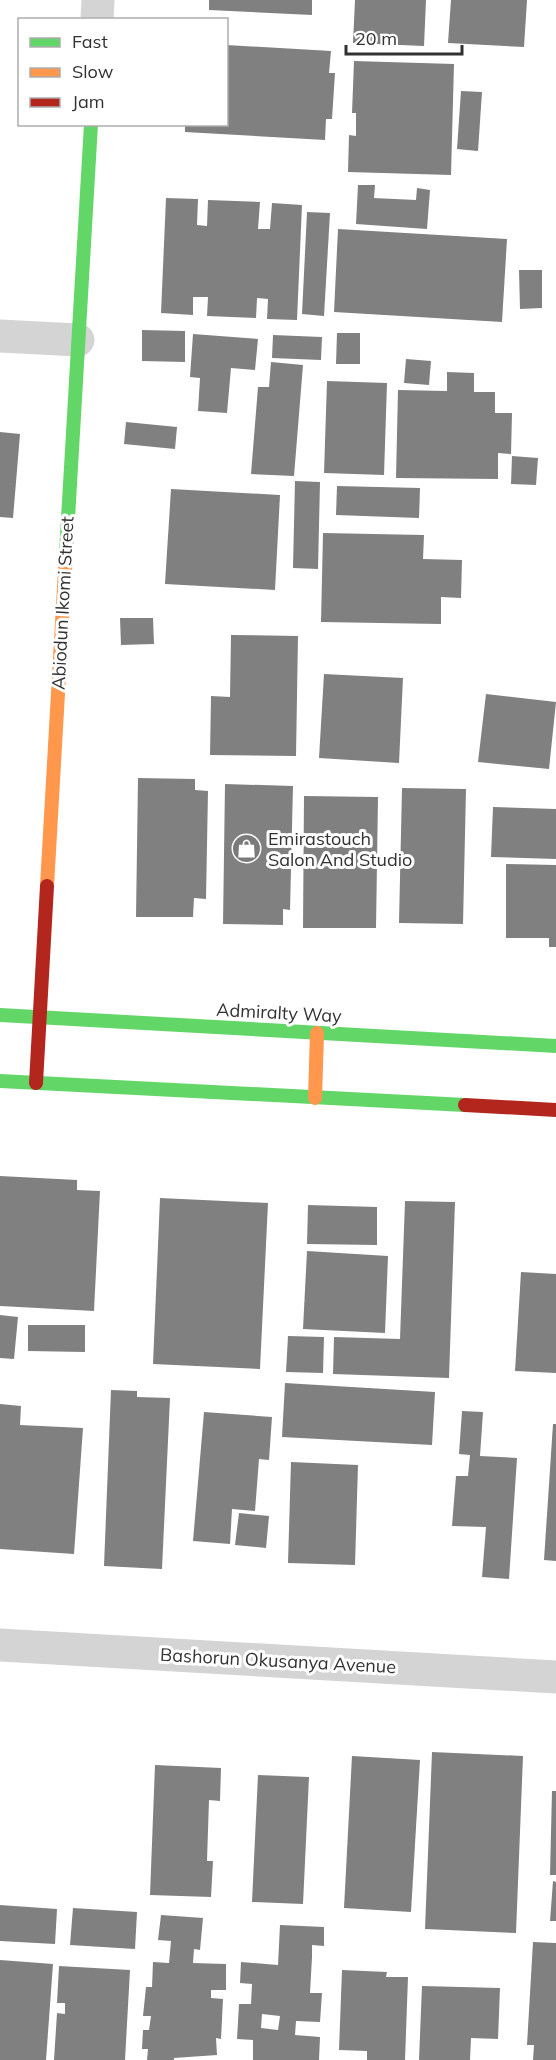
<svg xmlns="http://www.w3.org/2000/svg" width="556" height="2060" font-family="Mulish,sans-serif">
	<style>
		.building { fill: #808080; fill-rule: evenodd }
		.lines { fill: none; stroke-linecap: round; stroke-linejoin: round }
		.street { stroke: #d4d4d4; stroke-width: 33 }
		.fast { stroke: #63d668; stroke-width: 14 }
		.slow { stroke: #ff974d; stroke-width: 14 }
		.jam { stroke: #b3261e; stroke-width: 14 }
		.labels { text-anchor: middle; stroke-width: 6; stroke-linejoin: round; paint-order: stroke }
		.street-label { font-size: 18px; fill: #323232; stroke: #fff }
		.poi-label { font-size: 18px; fill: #323232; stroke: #fff; text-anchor: start }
	</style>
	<rect width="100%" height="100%" fill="#fff"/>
	<g class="building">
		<polygon points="209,0 312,0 312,15 209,10"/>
		<polygon points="355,0 426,0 424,46 353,43"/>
		<polygon points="451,0 527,0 524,47 448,43"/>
		<polygon points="226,45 331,51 329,73 335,73 332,119 326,119 325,140 185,132 185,124 226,124"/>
		<polygon points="354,61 454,64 451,175 348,172 349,135 356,136 356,113 352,113"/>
		<polygon points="461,91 482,92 478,151 457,149"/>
		<polygon points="358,185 375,185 374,198 416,200 417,188 430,190 427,229 356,224"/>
		<polygon points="166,198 198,199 197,225 207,226 208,200 260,202 258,229 270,229 272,203 302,205 297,320 267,319 268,299 257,298 256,318 207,316 208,297 193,297 193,315 161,313"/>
		<polygon points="307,212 330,213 324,316 302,314"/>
		<polygon points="338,229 507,239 502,322 334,312"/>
		<polygon points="519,270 542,270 542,308 520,309"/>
		<polygon points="142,330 185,331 185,362 142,361"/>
		<polygon points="337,333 360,333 360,364 336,364"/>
		<polygon points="193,334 258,339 255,370 231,368 227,413 198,411 200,378 190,377"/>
		<polygon points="273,335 322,337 321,360 272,358"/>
		<polygon points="406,359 431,361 429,385 404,383"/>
		<polygon points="271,362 303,365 294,476 251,474 258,387 269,387"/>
		<polygon points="447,372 474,373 474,392 495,392 495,413 512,413 511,454 498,453 498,479 396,478 398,390 447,391"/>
		<polygon points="327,381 387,383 384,475 324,473"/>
		<polygon points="126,422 177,427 175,449 124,444"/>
		<polygon points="0,432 20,434 13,518 0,517"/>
		<polygon points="512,456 538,458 536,485 511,484"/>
		<polygon points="295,481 320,482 318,569 293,568"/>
		<polygon points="337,486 420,488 419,518 336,515"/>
		<polygon points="171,489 280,495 275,590 165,584"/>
		<polygon points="323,533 424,535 423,559 462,560 461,598 441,597 441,624 321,622"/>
		<polygon points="120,618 153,618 154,644 121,645"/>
		<polygon points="231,635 298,636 296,756 210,755 211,696 230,697"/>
		<polygon points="324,674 403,678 399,763 319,758"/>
		<polygon points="486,694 556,702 549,769 478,762"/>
		<polygon points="138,778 195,779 195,790 208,791 206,899 194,898 193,917 136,917"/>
		<polygon points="225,784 293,786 290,910 283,909 283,925 223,924"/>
		<polygon points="402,788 466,789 463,924 399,923"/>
		<polygon points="304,796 378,797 376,928 303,928"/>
		<polygon points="493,807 556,809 556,859 491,857"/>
		<polygon points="506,864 556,865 556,947 549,947 549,938 506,938"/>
		<polygon points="0,1176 77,1180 77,1190 100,1191 94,1311 0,1306"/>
		<polygon points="160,1198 268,1203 260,1369 153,1364"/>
		<polygon points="405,1201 455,1202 449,1378 333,1374 334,1337 400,1339"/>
		<polygon points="308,1205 377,1207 377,1245 307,1244"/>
		<polygon points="307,1251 388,1256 385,1333 303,1329"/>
		<polygon points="521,1272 556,1274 556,1373 515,1371"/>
		<polygon points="0,1315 18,1317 14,1359 0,1358"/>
		<polygon points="28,1325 85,1325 85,1352 28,1351"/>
		<polygon points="288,1336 324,1337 323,1373 286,1372"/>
		<polygon points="285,1383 435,1392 432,1445 282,1437"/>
		<polygon points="111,1390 137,1391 137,1397 170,1398 162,1569 104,1566"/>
		<polygon points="0,1404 21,1406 20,1425 83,1428 74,1554 0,1549"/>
		<polygon points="462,1411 483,1412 480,1456 517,1458 509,1579 482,1577 486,1527 452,1526 456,1476 468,1476 470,1455 459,1454"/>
		<polygon points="204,1412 272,1417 269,1460 259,1459 255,1511 232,1509 230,1544 193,1541"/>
		<polygon points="553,1424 556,1424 556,1561 544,1560"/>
		<polygon points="291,1462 358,1465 355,1565 288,1563"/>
		<polygon points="239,1513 269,1516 266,1548 235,1545"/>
		<polygon points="432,1752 523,1756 516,1933 425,1929"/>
		<polygon points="352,1756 420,1760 411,1912 344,1908"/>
		<polygon points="155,1765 221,1768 220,1801 209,1800 207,1861 213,1861 211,1897 150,1895"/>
		<polygon points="258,1775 309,1777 303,1904 252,1902"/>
		<polygon points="552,1791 556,1791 556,1875 550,1875"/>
		<polygon points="553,1881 556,1882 556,1921 550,1921"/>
		<polygon points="0,1905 57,1909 55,1944 0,1941"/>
		<polygon points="73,1908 137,1912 135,1949 70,1945"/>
		<polygon points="161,1915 203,1918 200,1950 194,1949 193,1963 226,1964 226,1990 211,1990 211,1998 223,1999 221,2039 216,2038 217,2055 174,2058 174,2060 147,2060 148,2049 142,2049 143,2030 149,2030 151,2016 143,2016 146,1987 152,1987 153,1962 169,1963 171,1941 158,1940"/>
		<path d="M280,1925L324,1927V1946L312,1945V1957L310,1993H322L320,2022L296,2021L295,2035L320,2037L319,2060H253V2040L237,2039L239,2004H251L252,1984L240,1983L241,1962L278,1965ZM262,2014L280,2016L278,2030L261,2028Z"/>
		<polygon points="533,1942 556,1943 556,2060 533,2060 534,2045 527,2045"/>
		<polygon points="0,1960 53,1964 46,2060 0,2060"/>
		<polygon points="59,1966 130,1970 125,2060 54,2060 57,2013 65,2014 65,2003 57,2003"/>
		<polygon points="342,1970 387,1972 386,1977 408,1977 405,2060 367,2060 367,2051 339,2050"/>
		<polygon points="422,1986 500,1988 498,2039 471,2038 470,2060 419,2060"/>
	</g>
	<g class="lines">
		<g class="street">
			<polyline points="97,20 98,0"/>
			<polyline points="0,336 78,340"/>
			<polyline points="0,1645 556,1677"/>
		</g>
		<g class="fast">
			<polyline points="66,553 91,124"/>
			<polyline points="0,1015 556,1046"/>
			<polyline points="0,1081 465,1105"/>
		</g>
		<g class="slow">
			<polyline points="47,886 66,553"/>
			<polyline points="315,1098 317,1033"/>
		</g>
		<g class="jam">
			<polyline points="36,1083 47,886"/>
			<polyline points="465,1105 556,1110"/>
		</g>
	</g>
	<defs>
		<symbol id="shop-disc" viewBox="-11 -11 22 22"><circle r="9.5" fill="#7a7a7a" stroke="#fff"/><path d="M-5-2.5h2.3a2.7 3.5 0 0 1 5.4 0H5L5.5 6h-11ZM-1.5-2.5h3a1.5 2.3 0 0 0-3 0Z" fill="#fff"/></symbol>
	</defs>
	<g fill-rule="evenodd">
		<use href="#shop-disc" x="230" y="832" width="33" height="33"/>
	</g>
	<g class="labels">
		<g class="street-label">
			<text transform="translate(63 603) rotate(-87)" y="6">Abiodun Ikomi Street</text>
			<text transform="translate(279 1013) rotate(3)" y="6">Admiralty Way</text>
			<text transform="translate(278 1661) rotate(3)" y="6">Bashorun Okusanya Avenue</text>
		</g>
		<g class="poi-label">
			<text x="268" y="845">Emirastouch<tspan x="268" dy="21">Salon And Studio</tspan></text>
		</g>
	</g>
	<rect x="18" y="18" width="210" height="108" fill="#ffffff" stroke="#adadad" stroke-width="1.5"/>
	<rect x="30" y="38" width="30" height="9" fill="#63d668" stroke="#adadad" stroke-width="1.5"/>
	<text x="72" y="48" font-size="18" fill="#323232">Fast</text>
	<rect x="30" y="68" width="30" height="9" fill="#ff974d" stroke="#adadad" stroke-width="1.5"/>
	<text x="72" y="78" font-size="18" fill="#323232">Slow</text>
	<rect x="30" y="98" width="30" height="9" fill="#b3261e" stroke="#adadad" stroke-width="1.5"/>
	<text x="72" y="108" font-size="18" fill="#323232">Jam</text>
	<path d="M346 45v9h116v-9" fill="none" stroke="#323232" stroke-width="3"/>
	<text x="355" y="45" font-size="18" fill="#323232" stroke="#ffffff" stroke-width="4.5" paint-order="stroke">20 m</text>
</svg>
